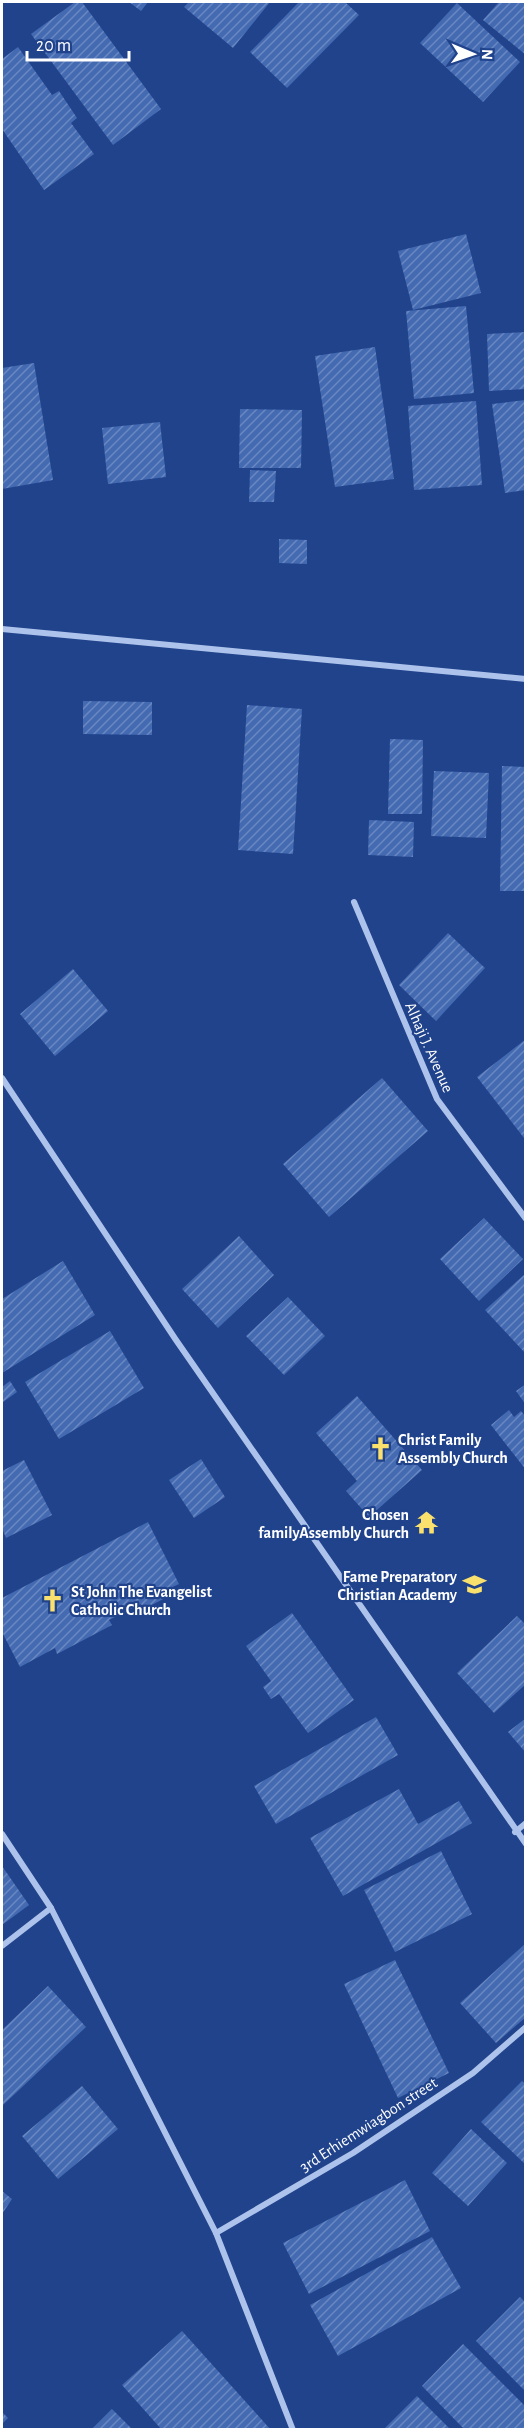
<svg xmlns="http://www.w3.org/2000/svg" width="527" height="2431" font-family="'Alegreya Sans',sans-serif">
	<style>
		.building { fill: url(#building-hatch) }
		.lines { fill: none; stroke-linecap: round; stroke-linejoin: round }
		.minor { stroke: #adc3ec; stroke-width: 6 }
		.labels { text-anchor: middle; stroke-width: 4.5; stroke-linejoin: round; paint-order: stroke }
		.street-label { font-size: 16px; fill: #fff; stroke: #20438c }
		.poi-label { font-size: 16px; font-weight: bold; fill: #fff; stroke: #20438c; text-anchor: start }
	</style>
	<defs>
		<pattern id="building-hatch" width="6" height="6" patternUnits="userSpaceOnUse" patternTransform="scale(1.5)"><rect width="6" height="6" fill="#446ab2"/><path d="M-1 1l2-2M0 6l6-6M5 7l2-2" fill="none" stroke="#6988c1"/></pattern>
	</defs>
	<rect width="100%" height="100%" fill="#20438c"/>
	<g class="building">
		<polygon points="75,2 82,2 161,109 113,145 31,34"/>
		<polygon points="129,2 148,2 141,11"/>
		<polygon points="189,2 270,2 233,48 184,7"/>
		<polygon points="299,2 345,2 359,15 287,88 250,52"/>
		<polygon points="499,2 526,2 526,55 483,20"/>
		<polygon points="457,3 520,62 483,102 420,43"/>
		<polygon points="18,47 52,95 59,91 77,118 71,123 94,154 44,190 2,129 2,59"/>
		<polygon points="466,234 481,293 413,310 398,251"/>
		<polygon points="466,306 474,393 414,399 406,311"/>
		<polygon points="526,332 526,389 489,391 487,334"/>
		<polygon points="375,347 394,479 335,487 315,356"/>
		<polygon points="34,363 53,480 2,489 2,368"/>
		<polygon points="526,400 526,490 505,493 492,404"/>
		<polygon points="476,401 482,485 414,490 408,406"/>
		<polygon points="240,409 302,410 301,468 239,468"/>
		<polygon points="160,422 166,477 108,484 102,428"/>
		<polygon points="250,470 276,471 274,502 249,502"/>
		<polygon points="279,539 307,540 307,564 279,563"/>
		<polygon points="83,701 152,702 152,735 83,734"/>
		<polygon points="247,705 302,709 293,854 238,850"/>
		<polygon points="390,739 423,740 422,814 388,814"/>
		<polygon points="502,766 526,767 526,891 500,891"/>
		<polygon points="434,771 489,773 486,838 431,836"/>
		<polygon points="369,820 414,822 413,857 368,855"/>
		<polygon points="448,933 485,968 436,1021 399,985"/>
		<polygon points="73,969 108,1011 55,1056 20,1014"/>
		<polygon points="526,1039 526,1137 524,1138 477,1077"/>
		<polygon points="382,1078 428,1131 329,1217 283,1164"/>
		<polygon points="484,1218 523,1259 479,1301 440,1259"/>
		<polygon points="239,1236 274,1275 218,1328 182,1289"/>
		<polygon points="63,1261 95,1315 2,1373 2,1299"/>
		<polygon points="526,1273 526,1354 485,1310"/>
		<polygon points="288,1297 325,1336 284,1375 246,1336"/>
		<polygon points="110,1331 144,1388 59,1439 25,1382"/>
		<polygon points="10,1381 17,1392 3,1402 2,1387"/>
		<polygon points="526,1384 526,1405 516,1391"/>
		<polygon points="357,1396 422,1470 369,1517 346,1491 357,1481 316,1433"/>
		<polygon points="509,1410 514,1417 521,1411 526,1417 526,1470 491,1425"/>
		<polygon points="201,1459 225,1497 194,1518 169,1480"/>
		<polygon points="24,1460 52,1515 6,1538 2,1528 2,1471"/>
		<polygon points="148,1522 179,1584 164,1591 167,1597 144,1609 141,1604 109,1620 112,1625 57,1654 55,1648 20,1667 2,1632 2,1598"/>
		<polygon points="292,1613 354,1700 308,1733 279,1694 271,1699 263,1687 271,1681 246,1646"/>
		<polygon points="517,1616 526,1625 526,1684 494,1713 457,1673"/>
		<polygon points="376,1717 398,1755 276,1824 254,1786"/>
		<polygon points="526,1718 526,1753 508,1732"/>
		<polygon points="399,1789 418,1824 459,1801 472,1823 343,1896 310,1838"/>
		<polygon points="441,1851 472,1914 395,1952 364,1890"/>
		<polygon points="2,1866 29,1905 2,1925"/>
		<polygon points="526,1943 526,2017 496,2043 460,2003"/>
		<polygon points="395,1960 449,2073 398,2098 344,1984"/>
		<polygon points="48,1986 86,2027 2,2106 2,2030"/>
		<polygon points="522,2081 526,2084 526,2165 481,2122"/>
		<polygon points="82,2086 118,2129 58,2179 22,2136"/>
		<polygon points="471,2129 507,2163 468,2206 432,2173"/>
		<polygon points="405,2180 430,2231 309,2294 283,2243"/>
		<polygon points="2,2191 12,2199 2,2214"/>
		<polygon points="432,2237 461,2288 338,2356 310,2305"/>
		<polygon points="520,2297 526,2303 526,2392 476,2341"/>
		<polygon points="182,2331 271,2430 162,2430 122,2385"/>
		<polygon points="463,2344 526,2407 526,2430 465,2430 422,2386"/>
		<polygon points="417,2396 451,2430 383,2430"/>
		<polygon points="112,2409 133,2430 91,2430"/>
		<polygon points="2,2412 8,2418 2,2424"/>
	</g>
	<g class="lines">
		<g class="minor">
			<polyline points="2,629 526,679"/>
			<polyline points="354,902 437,1099 526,1219"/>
			<polyline points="2,1078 176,1340 526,1844"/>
			<polyline points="515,1832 526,1823"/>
			<polyline points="2,1834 51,1908 216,2233 293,2430"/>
			<polyline points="2,1946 51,1908"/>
			<polyline points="216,2233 353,2153 473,2073 526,2027"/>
		</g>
	</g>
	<defs>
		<symbol id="church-bare" viewBox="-9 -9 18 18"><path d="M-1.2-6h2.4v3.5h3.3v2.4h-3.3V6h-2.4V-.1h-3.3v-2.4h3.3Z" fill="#fae06d" stroke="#20438c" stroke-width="2.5" paint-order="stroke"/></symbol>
		<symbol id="temple-bare" viewBox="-9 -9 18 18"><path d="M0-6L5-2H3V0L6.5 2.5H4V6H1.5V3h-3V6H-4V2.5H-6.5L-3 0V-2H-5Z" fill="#fae06d" stroke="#20438c" stroke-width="2.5" paint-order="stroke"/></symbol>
		<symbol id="school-bare" viewBox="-9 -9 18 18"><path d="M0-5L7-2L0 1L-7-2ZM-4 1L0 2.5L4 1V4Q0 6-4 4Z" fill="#fae06d" stroke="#20438c" stroke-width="2.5" paint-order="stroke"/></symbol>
	</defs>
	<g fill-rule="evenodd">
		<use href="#church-bare" x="364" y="1432" width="33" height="33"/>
		<use href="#temple-bare" x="410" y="1506" width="33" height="33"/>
		<use href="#school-bare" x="458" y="1568" width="33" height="33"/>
		<use href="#church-bare" x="36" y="1584" width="33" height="33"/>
	</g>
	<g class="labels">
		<g class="street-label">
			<text transform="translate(430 1047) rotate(66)" y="6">Alhaji J. Avenue</text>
			<text transform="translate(368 2124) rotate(-33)" y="6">3rd Erhiemwiagbon street</text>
		</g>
		<g class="poi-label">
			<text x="398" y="1445">Christ Family<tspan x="398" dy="18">Assembly Church</tspan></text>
			<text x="409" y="1520" text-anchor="end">Chosen<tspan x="409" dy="18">familyAssembly Church</tspan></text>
			<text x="457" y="1582" text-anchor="end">Fame Preparatory<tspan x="457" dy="18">Christian Academy</tspan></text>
			<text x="71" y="1597">St John The Evangelist<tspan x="71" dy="18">Catholic Church</tspan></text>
		</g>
	</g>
	<rect width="527" height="2431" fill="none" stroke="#ffffff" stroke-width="6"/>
	<g transform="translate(473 54) rotate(92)" stroke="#20438c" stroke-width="4.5" paint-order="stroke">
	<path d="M0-4.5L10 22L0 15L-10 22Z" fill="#ffffff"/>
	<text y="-9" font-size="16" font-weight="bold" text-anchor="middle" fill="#ffffff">N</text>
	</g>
	<path d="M27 51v9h102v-9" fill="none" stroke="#ffffff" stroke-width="3"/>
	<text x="36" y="51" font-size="18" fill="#ffffff" stroke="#20438c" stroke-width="4.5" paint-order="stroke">20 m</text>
</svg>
